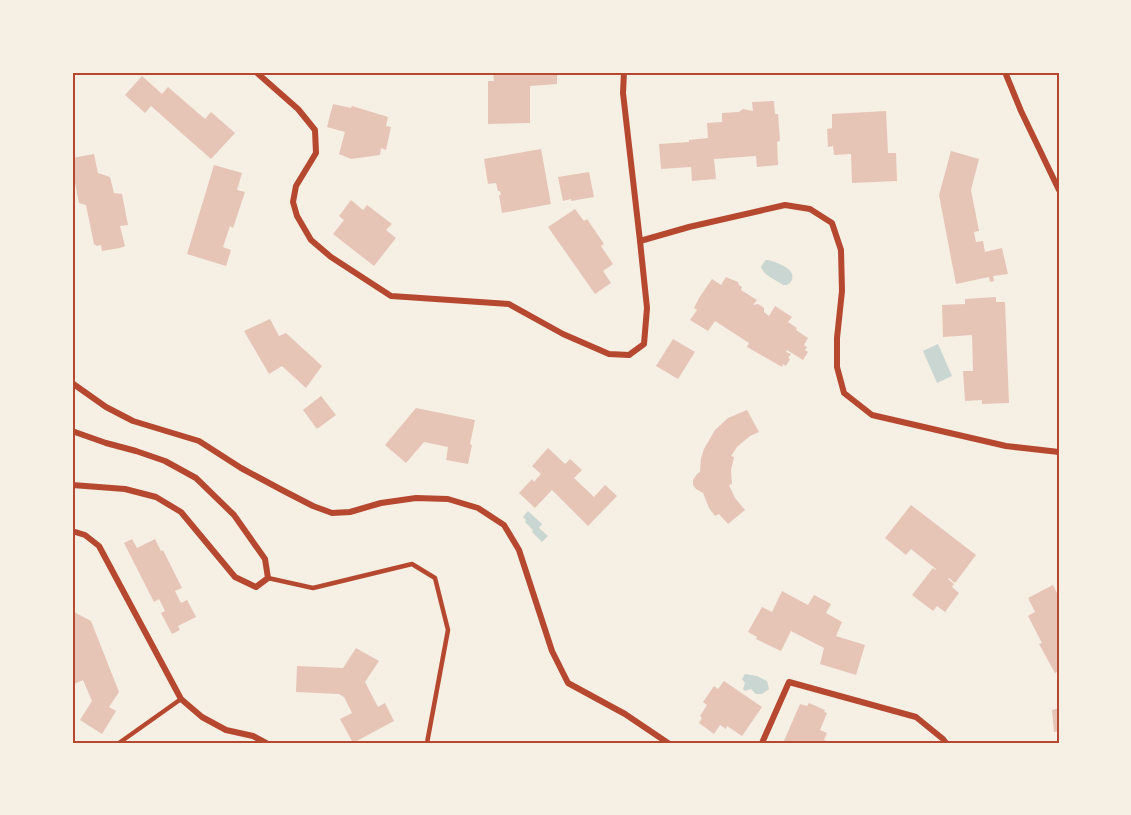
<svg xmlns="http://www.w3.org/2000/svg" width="1131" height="815" font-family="Montserrat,sans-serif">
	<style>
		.water { fill: #c9d6d2 }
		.building { fill: #e6c5b7 }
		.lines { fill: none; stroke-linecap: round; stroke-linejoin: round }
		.service { stroke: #b5482f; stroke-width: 4.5 }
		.minor { stroke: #b5482f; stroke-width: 6 }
		.neatline { fill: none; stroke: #b5482f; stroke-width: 2 }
	</style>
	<rect width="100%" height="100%" fill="#f6efe4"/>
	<g class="water">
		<path d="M766,260C773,260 788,267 791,272C795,279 790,286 783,285C782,284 775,280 775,280C768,276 764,274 761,267L764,262Z"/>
		<polygon points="938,344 952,376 937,383 923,351"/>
		<polygon points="528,511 542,524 539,528 548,536 542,542 532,532 533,530 525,522 526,520 523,517"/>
		<polygon points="745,674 757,676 767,681 769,689 762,694 756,694 751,689 745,691 743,689 745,683 742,679"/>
	</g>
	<g class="building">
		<polygon points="493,72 557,72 557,84 530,86 530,123 488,124 488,81 494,81"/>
		<polygon points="142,76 162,94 168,87 205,119 211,112 235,133 211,159 151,106 145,113 125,95"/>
		<polygon points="774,101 775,114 778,114 780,141 777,142 778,165 757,167 756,156 714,159 716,179 692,181 691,167 661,169 659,144 689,142 689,140 708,138 707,123 722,122 722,113 739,112 743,109 753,111 752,102"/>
		<polygon points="333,104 351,108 352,106 388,117 386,126 391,127 386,150 381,148 380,155 351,159 339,154 345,132 327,127"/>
		<polygon points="886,111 888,153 896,153 897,181 852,183 851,154 834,155 833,146 828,147 827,129 832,128 832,114"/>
		<polygon points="541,149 551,204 502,213 499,195 501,195 500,191 498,191 496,183 488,184 484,159"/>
		<polygon points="951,151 979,159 971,190 979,231 974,232 976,242 983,241 985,252 1002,248 1008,274 993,276 994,281 990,282 989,277 956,284 939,195"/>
		<polygon points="94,154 98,173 110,177 114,193 122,194 128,225 120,226 125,246 120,248 102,251 101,245 97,246 94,244 86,205 79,203 72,168 72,158"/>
		<polygon points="214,165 242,173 237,190 245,192 233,228 230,226 223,247 231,250 226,266 187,254"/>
		<polygon points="589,172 594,197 571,201 571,199 563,201 558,177"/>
		<polygon points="351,200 363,210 367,205 392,224 386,230 396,238 374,266 333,234 344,220 339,216"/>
		<polygon points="575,209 584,221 587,219 604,244 601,246 613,264 603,271 611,283 595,294 548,227"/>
		<polygon points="726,277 738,282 739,285 742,287 741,290 757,300 753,305 758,304 764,308 764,312 769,316 775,306 792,317 788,322 797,328 796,330 808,338 804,345 807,347 805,350 808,352 803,360 787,350 786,352 791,354 788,358 790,359 786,366 783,364 782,367 747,347 749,343 715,321 708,331 690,320 697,310 694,308 699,298 712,279 721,285"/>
		<polygon points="996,297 996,302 1005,302 1009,403 982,404 982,400 965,401 963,371 973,371 972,335 943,337 942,305 965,304 965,299"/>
		<polygon points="270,319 279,336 286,333 322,366 306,388 282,366 269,374 244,331"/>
		<polygon points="673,339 695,352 678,379 656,366"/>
		<polygon points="321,396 336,415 317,429 303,410"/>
		<polygon points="416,408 475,420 470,444 472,445 468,464 446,460 448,447 424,442 406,463 385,445"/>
		<polygon points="747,410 759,432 750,436 744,441 737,447 731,456 734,457 731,470 732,484 729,485 735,498 745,510 728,524 719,514 715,516 709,508 703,493 696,489 693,485 693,480 697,474 700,472 701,458 704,449 715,430 728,418"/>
		<polygon points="548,448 565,464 570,459 582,470 574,478 594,497 605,485 617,496 588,526 552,490 535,508 519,493 532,479 534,482 541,474 532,466"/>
		<polygon points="911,505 976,555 955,583 949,578 948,579 954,584 952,587 959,593 945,612 937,606 933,611 912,595 933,568 936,570 936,569 911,549 906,555 885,538"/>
		<polygon points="132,539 137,548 155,539 161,551 163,550 182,588 175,591 181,603 187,600 196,617 178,626 180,630 172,634 161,613 165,611 159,599 154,602 124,543"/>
		<polygon points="1053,585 1059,597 1059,671 1055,673 1039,644 1042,643 1028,616 1035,612 1028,598"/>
		<polygon points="782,591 808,605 814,595 831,604 826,613 842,622 836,636 865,645 856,675 820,664 824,648 791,631 781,651 756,639 757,637 748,632 762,607 772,612"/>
		<polygon points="74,612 91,621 119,692 109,707 116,711 102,734 80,720 92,701 83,680 72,685 72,613"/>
		<polygon points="356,648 379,661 365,682 378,707 385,703 394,721 353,743 340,719 352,713 344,697 339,694 296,692 297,666 343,668"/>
		<polygon points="724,681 762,707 742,736 727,726 726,729 720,725 714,734 699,723 702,718 700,716 707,705 703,702 714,686 718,689"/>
		<polygon points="809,703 825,710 824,712 827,713 820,730 827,733 824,740 832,743 783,743 800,704 807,706"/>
		<polygon points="1059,708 1059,731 1054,732 1052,710"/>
	</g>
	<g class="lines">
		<g class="service">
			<polyline points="268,578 313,588 412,564 435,578 448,630 427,743"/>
			<polyline points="119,743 181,699"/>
		</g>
		<g class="minor">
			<polyline points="256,72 298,109 315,130 316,153 296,186 293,202 297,216 311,240 331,257 391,296 509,304 563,334 609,354 629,355 644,344 647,308 640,241 689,227 785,205 810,209 832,223 841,250 842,291 837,338 837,367 844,393 872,415 1006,446 1059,452"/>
			<polyline points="624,72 623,93 640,241"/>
			<polyline points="1005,72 1021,111 1059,190"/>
			<polyline points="72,383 106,407 133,421 199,441 241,468 282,490 313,506 332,513 350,512 381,503 416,498 448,499 478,508 504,525 519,550 552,651 568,683 625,714 668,743"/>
			<polyline points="72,431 106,443 136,451 165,461 196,478 234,515 265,559 268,578 256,587 235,577 181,512 156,497 125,489 72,485"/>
			<polyline points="72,531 85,535 99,546 181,699 202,717 226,730 253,736 266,743"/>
			<polyline points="762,743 789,682 916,717 943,739 946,743"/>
		</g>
	</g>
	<rect width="1131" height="815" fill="none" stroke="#f6efe4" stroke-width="147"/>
	<rect x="74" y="74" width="984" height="668" class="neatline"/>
</svg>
